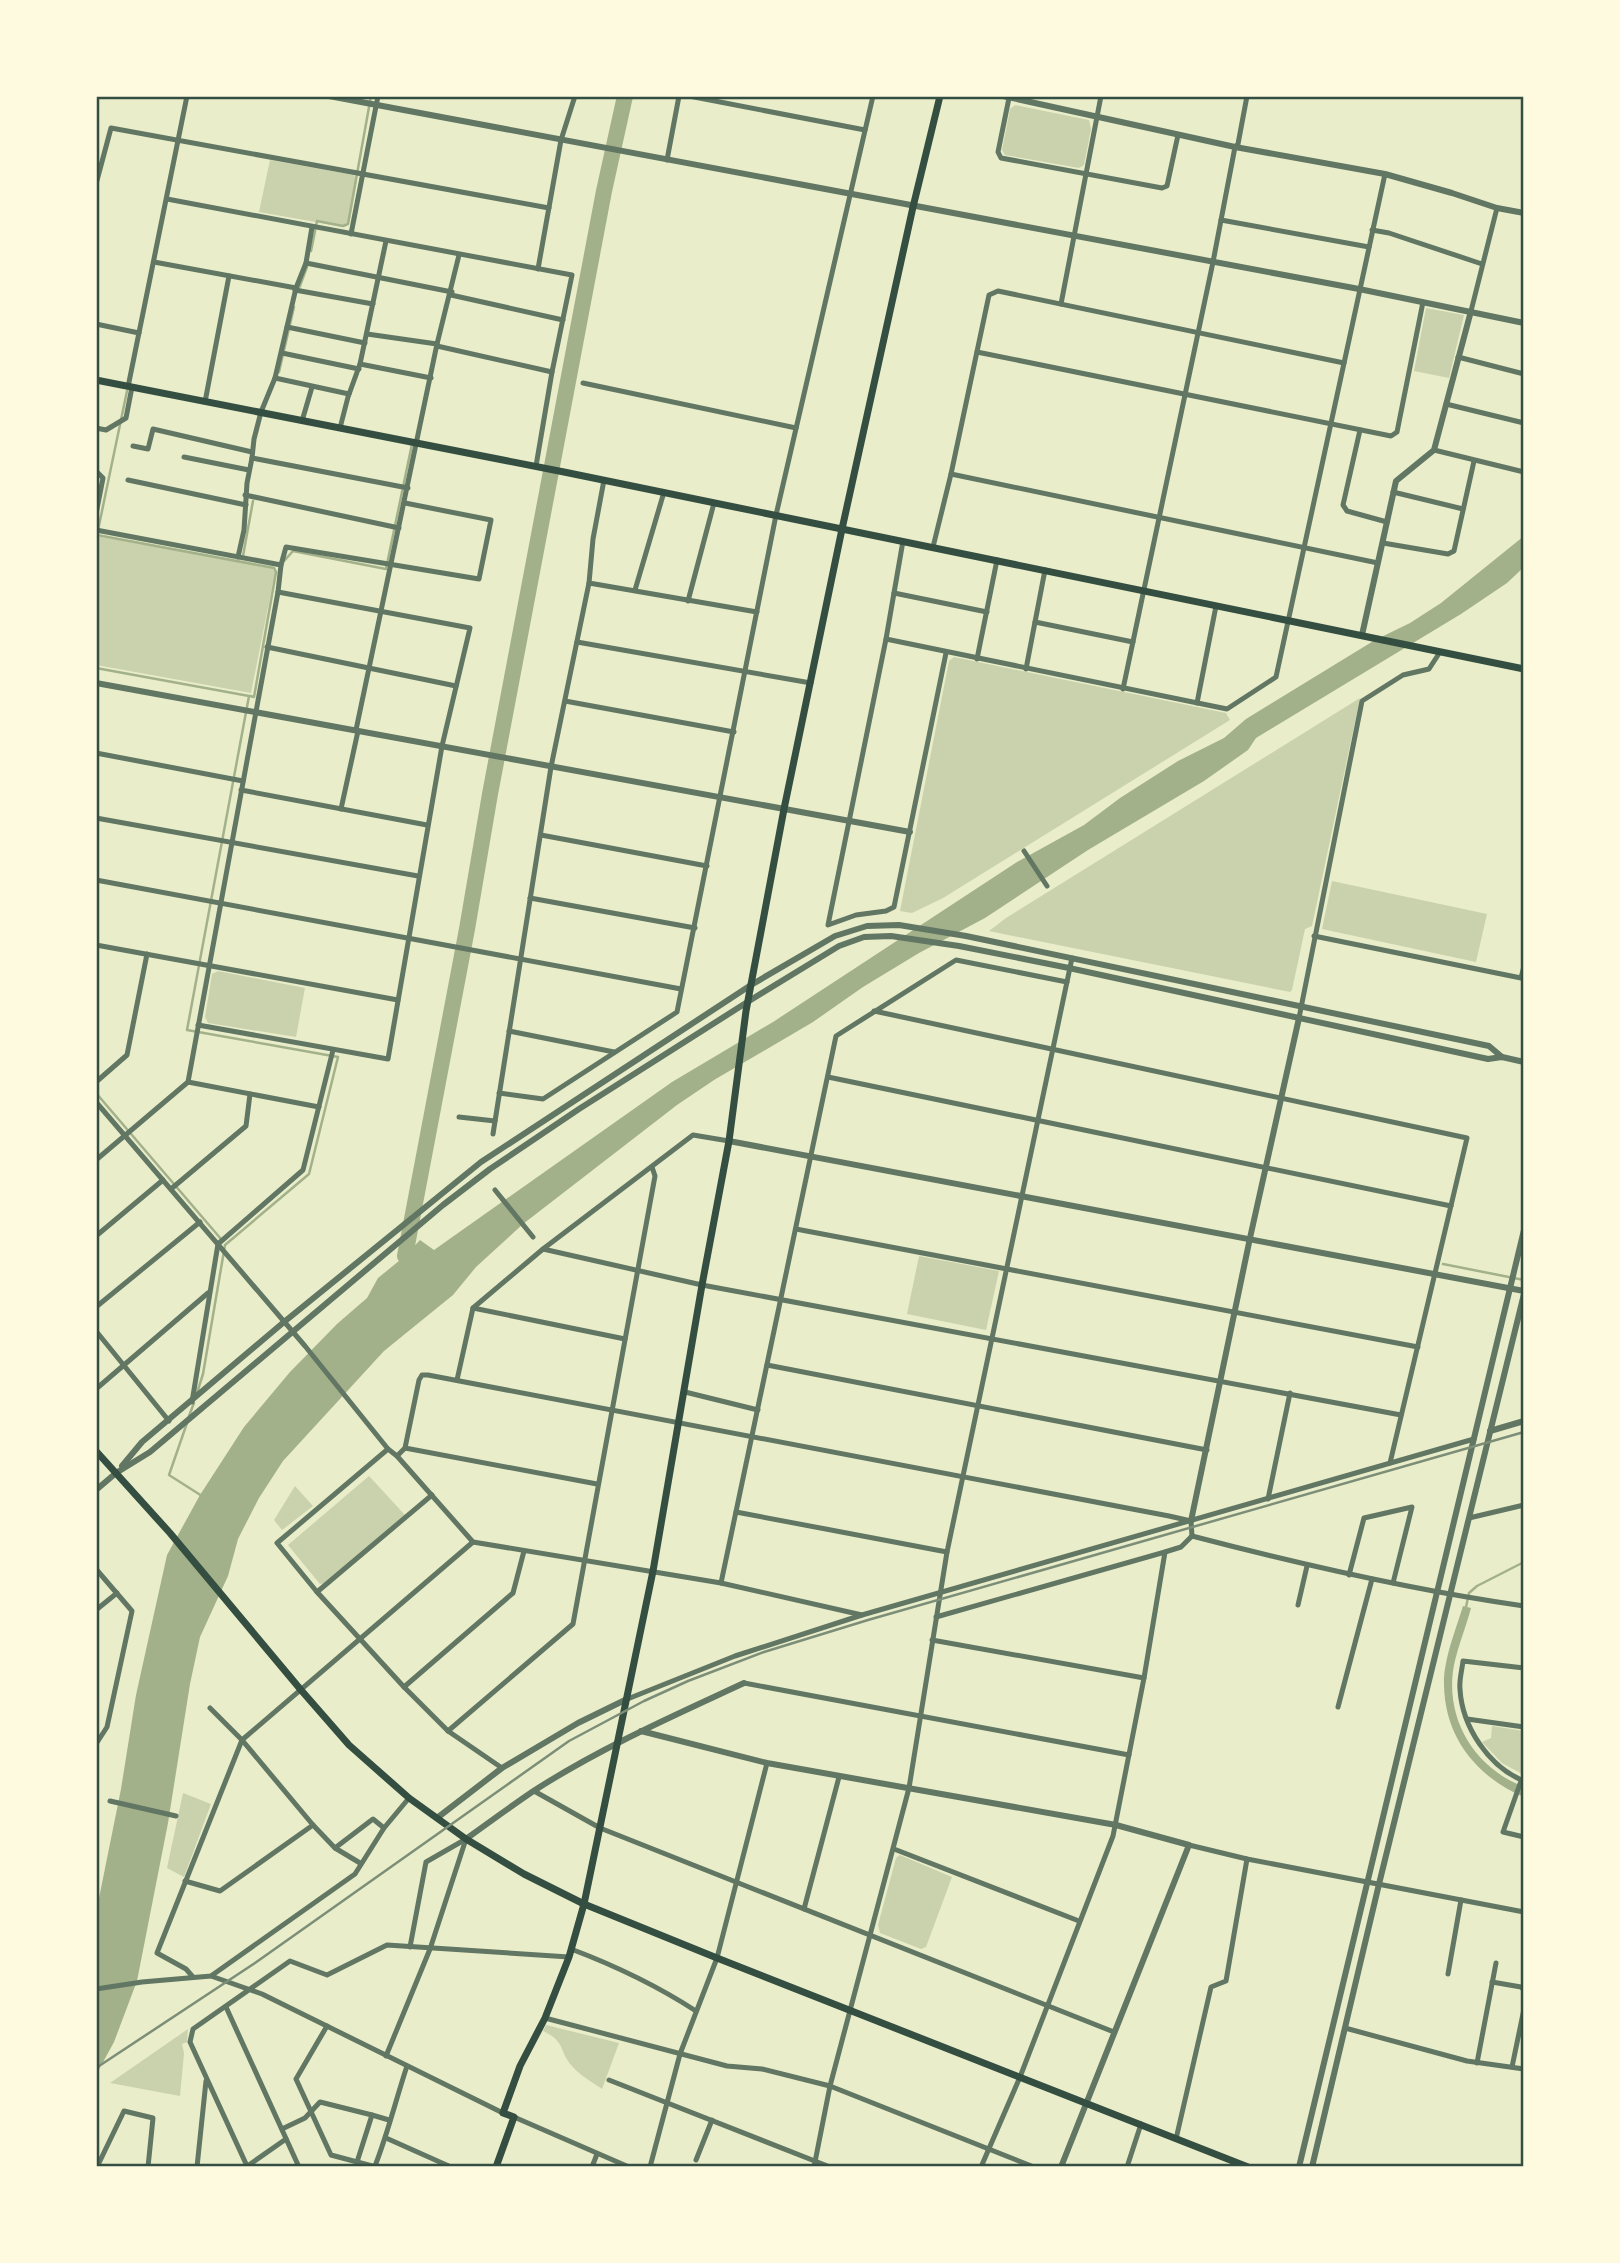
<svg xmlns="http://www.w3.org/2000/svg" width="1620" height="2263" font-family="'Fira Sans',sans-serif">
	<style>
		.green { fill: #cad2ad }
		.water { fill: #a3b18a }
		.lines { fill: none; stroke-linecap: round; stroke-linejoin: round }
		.stream { stroke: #a3b18a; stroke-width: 2.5 }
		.river { stroke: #a3b18a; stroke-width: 16 }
		.minor { stroke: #617663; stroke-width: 5 }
		.tertiary { stroke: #617663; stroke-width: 6 }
		.secondary { stroke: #344e41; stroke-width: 7 }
		.rail { stroke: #7c8e77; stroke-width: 2.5 }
		.neatline { fill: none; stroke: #344e41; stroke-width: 2.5 }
	</style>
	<rect width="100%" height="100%" fill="#e9edc9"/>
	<g class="green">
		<polygon points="1015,105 1089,120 1091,129 1084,165 1079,168 1005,155 1002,150 1010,109"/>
		<polygon points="270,160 354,175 357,181 349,224 344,227 259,212"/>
		<polygon points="1426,308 1464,315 1449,378 1414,371"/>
		<polygon points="96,536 272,568 275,572 251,693 96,665"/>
		<polygon points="954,657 1226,713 1230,720 943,898 912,913 900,911 949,661"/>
		<polygon points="1360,698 1312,926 1305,929 1292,990 1290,992 989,931 1006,918"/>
		<polygon points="1332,881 1487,914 1476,962 1322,929"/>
		<polygon points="218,971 305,988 296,1037 208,1023 205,1017 212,974"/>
		<polygon points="919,1256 999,1271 986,1330 907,1314"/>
		<polygon points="369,1476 405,1515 326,1583 320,1584 288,1545"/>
		<polygon points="295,1486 313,1506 282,1530 274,1520"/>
		<polygon points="1492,1726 1524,1731 1524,1775 1502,1763 1482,1742 1491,1738"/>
		<polygon points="183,1793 211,1804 184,1877 167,1868"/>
		<polygon points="900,1855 952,1877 926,1947 921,1949 880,1933 878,1925 896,1858"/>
		<path d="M546,2025L619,2043L602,2089C592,2082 578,2074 571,2065C558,2049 566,2042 543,2031Z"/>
		<polygon points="188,2029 187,2042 182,2044 184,2053 180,2096 110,2083"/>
	</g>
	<g class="water">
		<polygon points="1524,536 1524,567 1507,583 1461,614 1256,738 1248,750 1204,781 1088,850 985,918 919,953 863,987 813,1022 714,1080 677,1105 523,1224 476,1267 453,1295 384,1351 283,1461 259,1498 238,1539 228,1576 200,1637 190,1684 168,1823 137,1981 114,2042 96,2075 96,1913 121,1789 136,1695 167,1555 200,1495 244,1427 290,1372 337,1324 367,1298 378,1278 405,1256 420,1240 434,1250 672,1082 773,1022 1017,862 1084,825 1120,798 1178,761 1224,738 1246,719 1375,640 1410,623 1441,603"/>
		<path d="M1463,1606L1471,1608C1466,1627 1458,1646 1454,1665C1444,1719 1475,1768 1524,1787V1797C1477,1777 1445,1738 1444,1685C1443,1661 1456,1629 1463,1606Z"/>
	</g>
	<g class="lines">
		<g class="stream">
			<polyline points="311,251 317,221 343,226 348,224 371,96"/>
			<polyline points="298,291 307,267"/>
			<polyline points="279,372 294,307"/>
			<polyline points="127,391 97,535 274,568 276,572 254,697 250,696"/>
			<polyline points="243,556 253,501"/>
			<polyline points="284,561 293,551 386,569 412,444"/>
			<polyline points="96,668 249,696 187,1030 338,1057 309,1174 225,1245 203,1374 197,1393"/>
			<polyline points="96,1093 221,1239"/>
			<polyline points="1443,1264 1524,1280"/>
			<polyline points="189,1416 194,1403"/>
			<polyline points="187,1423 169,1475 202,1496"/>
			<polyline points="1466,1607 1469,1593 1477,1586 1524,1562"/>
		</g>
		<polyline class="river" points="419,1270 405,1256 467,929 490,794 604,191 625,96"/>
		<g class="minor">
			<polyline points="689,96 865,130"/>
			<polyline points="1009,98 998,152 1001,158 1162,188 1167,186 1178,135"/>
			<polyline points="667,160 679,96"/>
			<polyline points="96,184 111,128 549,208"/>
			<polyline points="167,199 572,275 552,372 536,466"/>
			<polyline points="1221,220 1369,247"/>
			<polyline points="1372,230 1389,233 1482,264"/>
			<polyline points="351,234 378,96"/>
			<polyline points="154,262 296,288"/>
			<polyline points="306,263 452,292"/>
			<polyline points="538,269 561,140 575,96"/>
			<polyline points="295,290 373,304"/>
			<polyline points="451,295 563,320"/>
			<polyline points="1061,304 1101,96"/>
			<polyline points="1471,311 1497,208"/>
			<polyline points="96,324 139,333"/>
			<polyline points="287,327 365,343"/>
			<polyline points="367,334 437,344"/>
			<polyline points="437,346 552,372"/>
			<polyline points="977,352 1391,436 1397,432 1423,302"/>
			<polyline points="282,353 359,369"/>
			<polyline points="1458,357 1524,374"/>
			<polyline points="360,364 431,378"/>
			<polyline points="275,378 349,394"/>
			<polyline points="583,383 796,428"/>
			<polyline points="128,387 187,96"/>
			<polyline points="205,402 229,276"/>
			<polyline points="1446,404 1524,423"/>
			<polyline points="302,421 312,387"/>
			<polyline points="96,428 106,430 126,418 132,387"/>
			<polyline points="340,428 348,397 360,364 386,241"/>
			<polyline points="1360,430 1343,505 1347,511 1387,522"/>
			<polyline points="133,446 148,449 153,429 252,452"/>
			<polyline points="1434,450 1524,472"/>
			<polyline points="184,457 249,470"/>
			<polyline points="252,458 408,488"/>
			<polyline points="96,471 103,478 96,514"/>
			<polyline points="951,474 1378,563"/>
			<polyline points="128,480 246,505"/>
			<polyline points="1393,492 1463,509"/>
			<polyline points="245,495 399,528"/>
			<polyline points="96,530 281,565 278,592 188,1082 96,1160"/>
			<polyline points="903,541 886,639 828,925 856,915 886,911 894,907 946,653"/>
			<polyline points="1383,543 1448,554 1454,551 1474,461"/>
			<polyline points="933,547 951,474 989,295 998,291 1344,363"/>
			<polyline points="238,557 244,530 247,483 252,458 254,439 261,412 275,378 296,288 306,263 312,227"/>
			<polyline points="281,565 286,547 479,579 491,520 405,503"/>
			<polyline points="589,583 757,612"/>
			<polyline points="635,590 664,492"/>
			<polyline points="894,593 987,612"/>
			<polyline points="688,601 714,503"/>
			<polyline points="1035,622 1133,642"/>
			<polyline points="886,639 1227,709 1276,677 1385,174"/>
			<polyline points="577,642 811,683"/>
			<polyline points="267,647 456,686"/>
			<polyline points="977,659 997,560"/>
			<polyline points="1026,669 1045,570"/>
			<polyline points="1123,689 1213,262 1235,147 1238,144 1247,96"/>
			<polyline points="565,701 734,732"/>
			<polyline points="1197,703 1216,606"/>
			<polyline points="356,730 437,344 459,255"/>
			<polyline points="96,753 243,781"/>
			<polyline points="241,790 427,825"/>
			<polyline points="341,809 358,731"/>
			<polyline points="96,818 418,876"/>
			<polyline points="541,835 707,866"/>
			<polyline points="1024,851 1047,886"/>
			<polyline points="96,880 681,989"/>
			<polyline points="530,898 695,928"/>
			<polyline points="1314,936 1521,978 1524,966"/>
			<polyline points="96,945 398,1000"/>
			<polyline points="874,1011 1467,1138 1390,1463"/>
			<polyline points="1299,1018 1362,701 1403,675 1429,669 1440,652"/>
			<polyline points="198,1025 388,1059 442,746 470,628 278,592"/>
			<polyline points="509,1031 614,1052"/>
			<polyline points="828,1077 1451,1206"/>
			<polyline points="96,1082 127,1055 147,954"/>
			<polyline points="188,1082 319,1107"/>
			<polyline points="499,1093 543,1099 677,1012 776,515 873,96"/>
			<polyline points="96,1102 305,1346 388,1449 397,1456 473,1542 721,1583 862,1615"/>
			<polyline points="459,1117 495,1121"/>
			<polyline points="493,1134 551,767 589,583 593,539 604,480"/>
			<polyline points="171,1189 246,1126 250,1094"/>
			<polyline points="495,1190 533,1237"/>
			<polyline points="796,1229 1418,1347"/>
			<polyline points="96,1236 163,1180"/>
			<polyline points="543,1249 702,1285 1401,1415"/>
			<polyline points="96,1307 200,1222"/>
			<polyline points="473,1308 625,1339"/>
			<polyline points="96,1331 169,1421"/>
			<polyline points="767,1365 1207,1450"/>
			<polyline points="457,1380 473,1308 543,1249 693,1135 729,1141"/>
			<polyline points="96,1389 208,1293"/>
			<polyline points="685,1392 758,1410"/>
			<polyline points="192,1402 218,1244 303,1170 333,1050"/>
			<polyline points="405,1448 597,1484"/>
			<polyline points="388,1449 277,1543 317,1592 404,1687 448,1731 502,1768"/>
			<polyline points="397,1456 405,1448 419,1380 422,1375 428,1375 1169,1516 1191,1521 1192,1536"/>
			<polyline points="1268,1499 1290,1393"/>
			<polyline points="736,1512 947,1552"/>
			<polyline points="1469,1518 1524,1505"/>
			<path d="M1192,1536C1303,1565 1411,1590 1524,1606"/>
			<polyline points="96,1569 132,1611 107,1727 96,1744"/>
			<polyline points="1349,1575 1364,1518 1412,1507 1393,1583"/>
			<polyline points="721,1583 836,1036 956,960 1067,982"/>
			<polyline points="317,1592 432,1495"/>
			<polyline points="1298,1605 1307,1566"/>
			<polyline points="96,1610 117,1593"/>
			<polyline points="936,1617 1165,1552 1181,1547 1192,1536"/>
			<polyline points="932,1640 1144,1678"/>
			<path d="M1524,1668L1463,1661C1462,1670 1459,1680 1460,1689C1462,1727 1489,1767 1524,1781"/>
			<polyline points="744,1683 1129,1755"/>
			<polyline points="404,1687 513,1593 524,1551"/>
			<polyline points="625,1700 735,1656 862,1615 1474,1439"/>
			<polyline points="1338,1707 1372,1579"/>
			<polyline points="210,1708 242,1740 313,1825 335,1848 360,1863"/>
			<polyline points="1467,1719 1524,1727"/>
			<polyline points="448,1731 573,1624 655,1176 652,1167"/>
			<polyline points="1521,1781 1503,1832 1524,1837"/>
			<polyline points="534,1791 600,1828 1114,2032"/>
			<polyline points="110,1801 176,1816"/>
			<polyline points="1189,1845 1247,1859 1524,1912"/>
			<polyline points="335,1848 373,1819 384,1828"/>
			<polyline points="894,1849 1079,1921"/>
			<polyline points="185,1881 220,1891 313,1825"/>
			<polyline points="804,1909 839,1777"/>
			<polyline points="410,1947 426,1862 466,1839"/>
			<path d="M571,1949C616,1966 656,1985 696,2011"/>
			<polyline points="1448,1974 1461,1900"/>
			<polyline points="211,1976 262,1994 503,2113"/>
			<polyline points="193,1977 186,1969 157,1953 242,1740 473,1542"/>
			<polyline points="1492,1982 1521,1987 1524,1990"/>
			<polyline points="96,1989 142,1982 211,1976 355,1874 384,1828 409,1798"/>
			<polyline points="226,2007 299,2167"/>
			<polyline points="545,2018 727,2066 762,2069 830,2086 1034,2167"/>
			<polyline points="327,2026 296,2079 331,2155 376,2167"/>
			<polyline points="1345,2028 1467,2061 1524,2069"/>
			<polyline points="386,2056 430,1949 466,1839"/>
			<polyline points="1477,2063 1496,1963"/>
			<polyline points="1512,2067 1524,2009"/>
			<polyline points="609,2080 830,2167"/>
			<polyline points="514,2117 629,2167"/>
			<polyline points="282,2129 305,2118 320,2102 372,2115"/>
			<polyline points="386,2138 451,2167"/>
			<polyline points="1176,2139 1211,1987 1226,1981 1247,1859"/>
			<polyline points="696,2160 712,2120"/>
			<polyline points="357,2162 372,2115 389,2120"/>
			<polyline points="247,2166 190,2042 193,2029 290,1961 327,1975 387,1945 569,1957"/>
			<path d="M375,2166C388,2133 396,2099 407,2066"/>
			<polyline points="97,2167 124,2111 153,2118 148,2167"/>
			<polyline points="197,2167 206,2081"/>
			<polyline points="246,2167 286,2139"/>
			<polyline points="592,2167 597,2154"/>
			<polyline points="650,2167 680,2054 717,1958 767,1763"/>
			<polyline points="814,2167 830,2086 909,1788 947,1552 1072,958"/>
			<polyline points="981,2167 1020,2077 1113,1836 1144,1678 1165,1552"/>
			<polyline points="1127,2167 1141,2124"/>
		</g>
		<g class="tertiary">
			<polyline points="329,96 1359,289 1524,323"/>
			<polyline points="1003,96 1235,147 1385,174 1452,193 1497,208 1524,213"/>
			<polyline points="1362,635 1396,481 1434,450 1471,311"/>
			<polyline points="96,683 910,832"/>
			<polyline points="729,1141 1524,1291"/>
			<polyline points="1490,1431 1524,1421"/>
			<polyline points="122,1466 142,1442 284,1322 481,1162 751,985 835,936 867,926 899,925 966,936 1489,1046 1502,1057"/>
			<polyline points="96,1490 116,1473 150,1452 443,1205 490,1169 579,1109 749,1001 839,946 864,937 891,936 959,946 1069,968 1488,1059 1502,1057 1524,1062"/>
			<polyline points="1191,1521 1250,1238 1299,1018"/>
			<polyline points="641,1731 767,1763 1116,1825 1189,1845 1061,2167"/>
			<polyline points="437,1818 502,1768 578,1723 625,1700"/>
			<path d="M466,1839C488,1823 510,1807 532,1792C598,1749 673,1716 744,1683"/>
			<polyline points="1299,2167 1524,1230"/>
			<polyline points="1312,2167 1379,1884 1524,1294"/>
		</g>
		<g class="secondary">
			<polyline points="96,380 564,472 1524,669"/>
			<polyline points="96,1451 170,1533 301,1690 349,1745 409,1798 466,1839 524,1874 584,1904 717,1958 1248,2167"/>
			<polyline points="496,2167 514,2117 503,2113 520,2066 545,2018 569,1957 584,1904 653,1571 702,1285 729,1141 746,1011 784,809 842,529 913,207 940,96"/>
		</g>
		<polyline class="rail" points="96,2068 255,1963 569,1741 644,1701 688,1681 764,1652 868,1620 1524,1432"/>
	</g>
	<rect width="1620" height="2263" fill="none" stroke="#fefae0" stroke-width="196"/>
	<rect x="98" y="98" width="1424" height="2067" class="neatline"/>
</svg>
